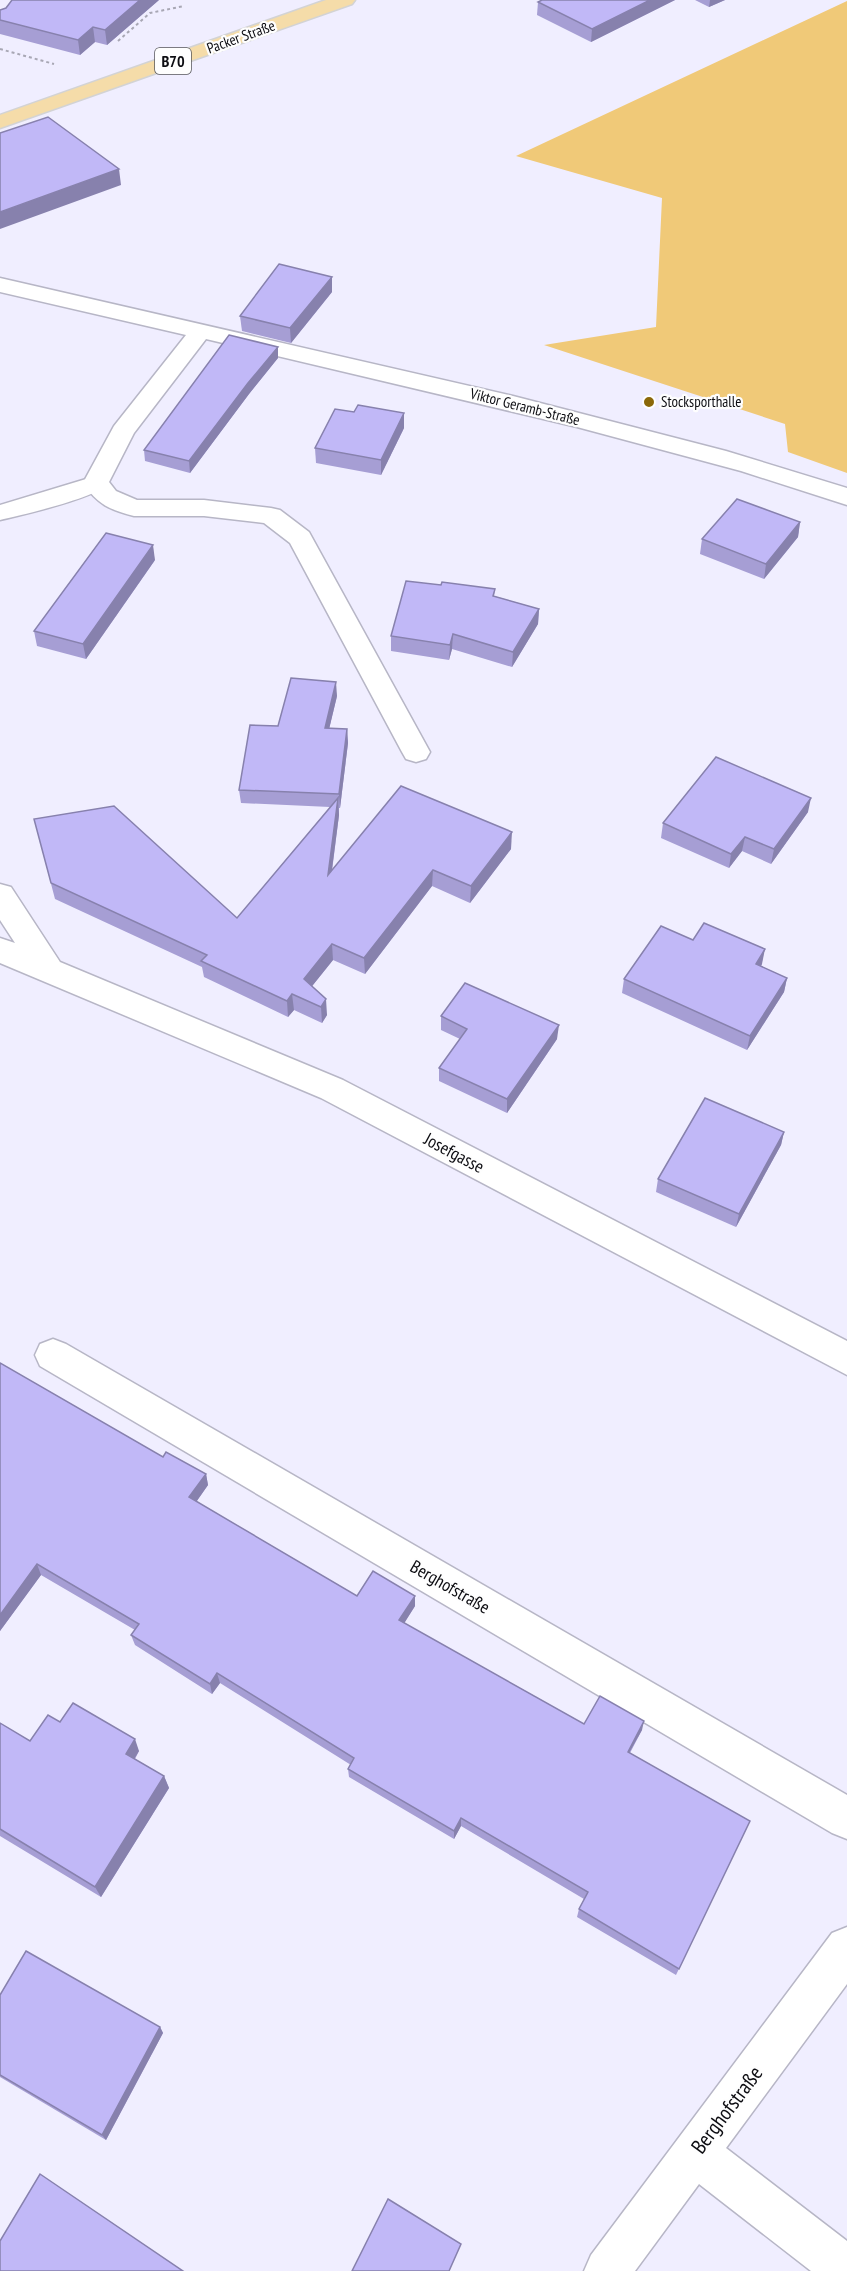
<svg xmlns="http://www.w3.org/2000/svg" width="847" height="2271" font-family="'PT Sans Narrow',sans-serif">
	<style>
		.green { fill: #f0c978 }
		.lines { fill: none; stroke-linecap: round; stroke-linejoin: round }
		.lane-casing { stroke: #b7b6c6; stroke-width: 3 }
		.street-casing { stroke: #b7b6c6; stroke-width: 3 }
		.primary-casing { stroke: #d3d3d4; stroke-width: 3 }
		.path { stroke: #a8a7b4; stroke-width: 2; stroke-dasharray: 3 3; stroke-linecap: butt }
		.lane { fill: #fff; fill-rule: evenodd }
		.street { fill: #fff; fill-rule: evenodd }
		.primary { fill: #f5dca9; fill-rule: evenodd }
		.wall { fill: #a69ed4 }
		.shaded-wall { fill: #8781ad }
		.building { fill: #c1b8f7; stroke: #8781ad; stroke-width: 1.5 }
		.poi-dot { fill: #8b6809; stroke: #fefefe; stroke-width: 2 }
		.labels { text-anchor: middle; stroke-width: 4.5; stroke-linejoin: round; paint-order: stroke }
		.far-street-label { font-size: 15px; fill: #0d0d12; stroke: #fefefe }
		.far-poi-label { font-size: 15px; fill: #0d0d12; stroke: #fefefe; text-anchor: start }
		.shield { fill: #fefefe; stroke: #555559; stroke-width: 1.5 }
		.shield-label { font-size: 16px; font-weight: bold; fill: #0d0d12 }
		.street-label { font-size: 18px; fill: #0d0d12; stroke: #fefefe }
		.near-street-label { font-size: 21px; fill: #0d0d12; stroke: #fefefe }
	</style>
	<rect width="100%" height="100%" fill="#f0eeff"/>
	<polygon class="green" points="847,1 847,473 788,452 785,424 544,345 656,327 662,198 516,156"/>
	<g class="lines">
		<defs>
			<path id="lane" d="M96,476L104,478L108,483C98,498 21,515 0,520V505Z"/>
			<g id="street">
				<path d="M0,278L513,396L726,451L847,488V505L741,471L577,427L206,339L134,433L109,482L116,491L137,500H204L271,508L280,510L309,532L430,752L426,759L416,762L406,759L402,752L290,543L264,523L204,516H134C110,510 97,504 83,483L114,426L186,335L0,292Z"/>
				<polygon points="0,884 11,887 60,962 343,1080 847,1341 847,1375 321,1098 0,963 0,938 15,943 0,920"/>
				<polygon points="53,1339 66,1344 847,1795 847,1839 832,1833 40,1366 35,1355 40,1344"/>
				<polygon points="847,1927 847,1984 726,2148 847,2241 847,2271 811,2271 699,2184 635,2271 584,2271 591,2255 832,1933"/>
			</g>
			<polygon id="primary" points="326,0 355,0 352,4 0,128 0,115"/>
		</defs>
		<use href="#lane" class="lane-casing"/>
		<use href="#street" class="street-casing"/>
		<use href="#primary" class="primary-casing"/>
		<g class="path">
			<polyline points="118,41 150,13 184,6"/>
			<polyline points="0,49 54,64"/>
		</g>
		<use href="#lane" class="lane"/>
		<use href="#street" class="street"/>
		<use href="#primary" class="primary"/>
	</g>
	<g class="wall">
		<polygon points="159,0 107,45 95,42 80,55 0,34 0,10"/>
		<polygon points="675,0 591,42 537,15 538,2"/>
		<polygon points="695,0 725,0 709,7"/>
		<polygon points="332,292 291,343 242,331 240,316"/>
		<polygon points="278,347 278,358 249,394 190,473 145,461 144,450"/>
		<polygon points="354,412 404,413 404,428 381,475 316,463 315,448"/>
		<polygon points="800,522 798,537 764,579 700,554 702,539"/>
		<polygon points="155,560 86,659 37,646 34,631"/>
		<polygon points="441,585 495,589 494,596 539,609 538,624 512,667 452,649 449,660 391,651 391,636"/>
		<polygon points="337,696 329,729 347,729 348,743 340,808 339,808 339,815 332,871 511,849 470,903 432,886 365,974 333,960 312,986 327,1015 322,1023 294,1010 288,1017 204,977 202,967 55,899 34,819 237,918 330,807 241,803 239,790 278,726"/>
		<polygon points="808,812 771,864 742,851 729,868 661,838 663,823"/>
		<polygon points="693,940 762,964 761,966 787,978 784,992 747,1050 622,993 624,979"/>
		<polygon points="441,1016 557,1039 507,1113 439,1081 439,1068 460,1039 441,1030"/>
		<polygon points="784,1132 781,1145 736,1227 656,1192 658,1179"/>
		<polygon points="0,1363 163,1457 206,1474 208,1485 196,1502 357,1596 415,1596 415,1606 404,1623 584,1724 642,1730 630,1753 750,1821 676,1975 577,1917 579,1909 584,1899 461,1826 454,1839 349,1777 348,1769 351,1765 220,1683 212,1694 135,1645 131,1635 135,1630 41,1575 0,1631"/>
		<polygon points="60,1722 139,1751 135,1759 164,1776 169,1788 101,1897 0,1836 0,1723 30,1741"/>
		<polygon points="0,1995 160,2027 163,2033 106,2140 0,2077"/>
	</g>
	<g class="shaded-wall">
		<polygon points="140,0 159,0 107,45 105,30"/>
		<polygon points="650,0 675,0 591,42 592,29"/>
		<polygon points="710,0 725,0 709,7"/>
		<polygon points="93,27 95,42 80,55 78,40"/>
		<polygon points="119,169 121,185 0,229 0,212"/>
		<polygon points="332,277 332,292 291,343 290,328"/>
		<polygon points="278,347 278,358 249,394 190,473 189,461 248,383"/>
		<polygon points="404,413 404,428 381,475 381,460"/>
		<polygon points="800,522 798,537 764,579 766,564"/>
		<polygon points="153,545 155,560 86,659 83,644"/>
		<polygon points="539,609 538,624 512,667 513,652"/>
		<polygon points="453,634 452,649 449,660 450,645"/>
		<polygon points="336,682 337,696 326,742 325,728"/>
		<polygon points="347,729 348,743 340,808 339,794"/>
		<polygon points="338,798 339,815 329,892 328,875"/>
		<polygon points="811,798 808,812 771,864 774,849"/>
		<polygon points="512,832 511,849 470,903 471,886"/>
		<polygon points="745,837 742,851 729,868 731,854"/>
		<polygon points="433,870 432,886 365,974 364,958"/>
		<polygon points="332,944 333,960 305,995 304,979"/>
		<polygon points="765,949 762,964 753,978 756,964"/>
		<polygon points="787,978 784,992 747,1050 750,1036"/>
		<polygon points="292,994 294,1010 288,1017 287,1001"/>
		<polygon points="326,999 327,1015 322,1023 321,1007"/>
		<polygon points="559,1025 557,1039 507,1113 507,1099"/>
		<polygon points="784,1132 781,1145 736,1227 739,1214"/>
		<polygon points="206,1474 208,1485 192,1508 189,1497"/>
		<polygon points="37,1564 41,1575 0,1631 0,1615"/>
		<polygon points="415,1596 415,1606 400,1630 399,1620"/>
		<polygon points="217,1673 220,1683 212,1694 210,1684"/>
		<polygon points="644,1721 642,1730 625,1760 628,1752"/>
		<polygon points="135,1739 139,1751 130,1766 126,1754"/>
		<polygon points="164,1776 169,1788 101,1897 95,1887"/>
		<polygon points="461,1818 461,1826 454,1839 454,1831"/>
		<polygon points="160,2027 163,2033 106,2140 102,2135"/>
	</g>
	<g class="building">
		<polygon points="12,0 140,0 105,30 93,27 78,40 0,20 0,10 6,8"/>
		<polygon points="542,0 650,0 592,29 538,2"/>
		<polygon points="48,117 119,169 0,212 0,133"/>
		<polygon points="279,264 332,277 290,328 240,316"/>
		<polygon points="229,335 278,347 248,383 189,461 144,450"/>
		<polygon points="358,405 404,413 381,460 315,448 335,409 354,412"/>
		<polygon points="737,499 800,522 766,564 702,539"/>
		<polygon points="106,533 153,545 83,644 34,631"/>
		<polygon points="406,581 441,585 442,582 495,589 493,596 539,609 513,652 453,634 450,645 391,636"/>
		<polygon points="291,678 336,682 325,728 347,729 339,794 239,790 250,725 278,726"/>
		<polygon points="716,757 811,798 774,849 745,837 731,854 663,823"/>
		<polygon points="401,786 512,832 471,886 433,870 364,958 332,944 304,979 326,999 321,1007 292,994 287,1001 201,961 207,955 51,883 34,819 114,806 237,918 338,798 328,875"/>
		<polygon points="704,923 765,949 756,964 787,978 750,1036 624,979 661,926 693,940"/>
		<polygon points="465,983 559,1025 507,1099 439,1068 467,1029 441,1016"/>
		<polygon points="705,1098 784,1132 739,1214 658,1179"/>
		<polygon points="0,1363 163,1457 166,1452 206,1474 189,1497 357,1596 373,1571 415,1596 399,1620 584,1724 600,1696 644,1721 628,1752 750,1821 679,1969 579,1909 588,1892 461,1818 454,1831 348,1769 354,1758 217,1673 210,1684 131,1635 139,1624 37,1564 0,1615"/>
		<polygon points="73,1703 135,1739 126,1754 164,1776 95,1887 0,1829 0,1723 30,1741 48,1715 60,1722"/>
		<polygon points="26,1951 160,2027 102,2135 0,2075 0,1995"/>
		<polygon points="40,2174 183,2271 0,2271 0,2241"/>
		<polygon points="388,2199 461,2244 449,2271 352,2271"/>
	</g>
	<circle class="poi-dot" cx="649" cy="402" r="6"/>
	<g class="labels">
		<g class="far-street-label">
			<text transform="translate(241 37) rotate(-20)" y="5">Packer Straße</text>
			<text transform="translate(525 407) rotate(14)" y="5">Viktor Geramb-Straße</text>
		</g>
		<g class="far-poi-label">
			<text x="661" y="407">Stocksporthalle</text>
		</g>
		<rect class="shield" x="155" y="48" width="36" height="26" rx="4.5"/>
		<g class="shield-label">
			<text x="173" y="67">B70</text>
		</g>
		<g class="street-label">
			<text transform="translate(454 1153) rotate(28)" y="6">Josefgasse</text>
			<text transform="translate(450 1587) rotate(30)" y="6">Berghofstraße</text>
		</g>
		<g class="near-street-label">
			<text transform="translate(727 2110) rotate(-53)" y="7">Berghofstraße</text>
		</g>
	</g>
</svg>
